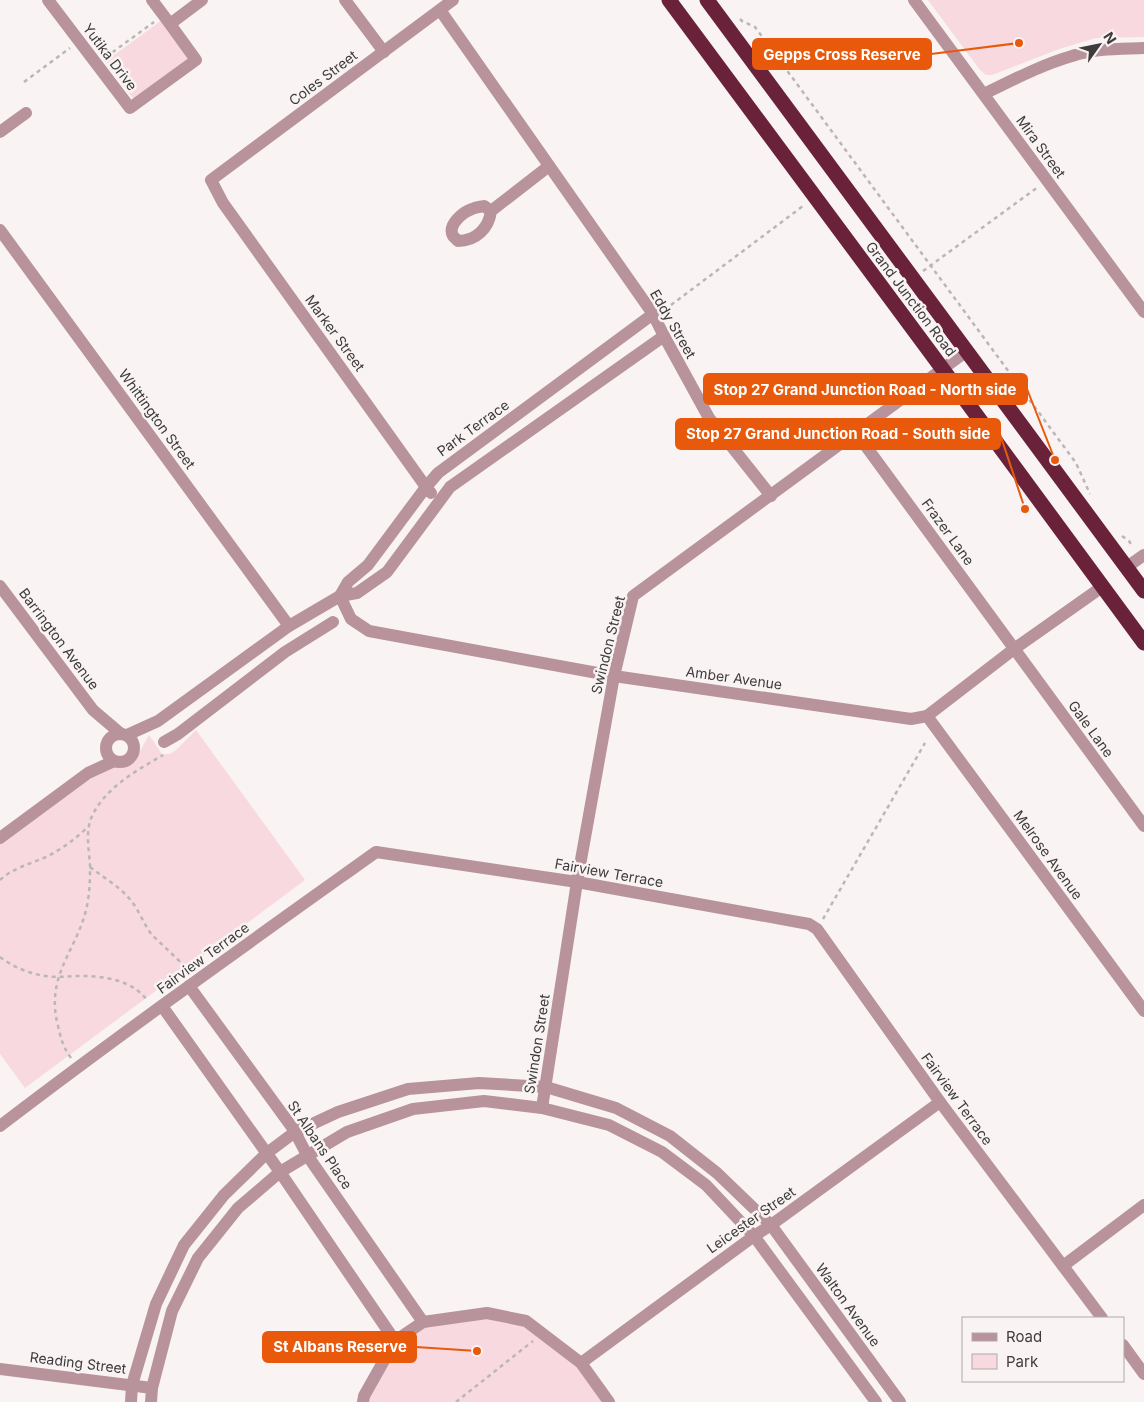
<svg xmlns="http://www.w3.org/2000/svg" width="1144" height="1402" font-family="Inter,sans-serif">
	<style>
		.green { fill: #f7d9df }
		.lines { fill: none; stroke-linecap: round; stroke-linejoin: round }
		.path { stroke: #bbb6b7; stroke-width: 2.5; stroke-dasharray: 4 4; stroke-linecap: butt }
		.minor { stroke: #b9939b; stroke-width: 12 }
		.highway { stroke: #6a223a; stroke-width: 15 }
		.labels { text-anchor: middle; stroke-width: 5; stroke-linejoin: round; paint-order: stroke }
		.street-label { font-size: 14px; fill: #3d3b3b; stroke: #f9f3f4 }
		.leader { fill: none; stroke: #e8590c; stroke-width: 2 }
		.callout-dot { fill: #e8590c; stroke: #f9f3f4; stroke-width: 2 }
		.callout { fill: #e8590c; stroke: #e8590c; stroke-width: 2 }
		.callout-label { font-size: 15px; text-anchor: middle; font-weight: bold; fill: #fff }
	</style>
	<rect width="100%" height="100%" fill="#f9f3f4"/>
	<g class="green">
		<polygon points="928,0 1144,0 1144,37 1096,38 1059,49 992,75 986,75 980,70"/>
		<polygon points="162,20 190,59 134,100 106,61"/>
		<polygon points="196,730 305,880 25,1088 0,1054 0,843 95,774 111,766 125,765 133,761 138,755 149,735 162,754 170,754 176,750"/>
		<polygon points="487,1313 526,1321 581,1363 609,1402 363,1402 382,1362 423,1322"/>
	</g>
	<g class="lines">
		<g class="path">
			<polyline points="740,19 742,21 755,27 1076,463 1090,494"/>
			<polyline points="106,57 154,22"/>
			<polyline points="24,82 70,48"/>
			<polyline points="923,271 1038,187"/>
			<polyline points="671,305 803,206"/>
			<polyline points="1122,536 1129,541 1132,546"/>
			<path d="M90,867C104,878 121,887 132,902C140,912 144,925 152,935L190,971"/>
			<path d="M0,880C13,868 30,864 46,857C62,849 75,839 88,827"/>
			<polyline points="823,919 925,743"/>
			<path d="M0,957C13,967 30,974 46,976C58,978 69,976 81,976C104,976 132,980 147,1000"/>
			<path d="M71,1058C63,1047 61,1039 58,1026C44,972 81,948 88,900C90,888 90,877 90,865C89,850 85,831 92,816C106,787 136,771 163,755"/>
			<polyline points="456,1402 533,1341"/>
		</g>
		<g class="minor">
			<polyline points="48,0 130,108 196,60 170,24 202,0"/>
			<polyline points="152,0 170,24"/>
			<polyline points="345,0 384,52"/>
			<polyline points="914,0 1144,312"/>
			<polyline points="440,10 653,314 664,336 709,418 771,496"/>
			<path d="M984,94C1013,80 1041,65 1072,56C1095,48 1120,49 1144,48"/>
			<polyline points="0,132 26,113"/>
			<path d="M491,211L484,206C480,207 476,207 472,209C463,212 447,225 453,236C453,236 458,241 458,241C476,241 489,228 491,211L549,166"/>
			<polyline points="0,230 289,626"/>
			<polyline points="653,314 438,473 426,487 368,565 348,582 340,596 357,593 387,572 450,487 664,336"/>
			<polyline points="857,434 1144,826"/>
			<polyline points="431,493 426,487 223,203 211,180 453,0"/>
			<polyline points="1127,567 1144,555"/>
			<polyline points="0,586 93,710 120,733"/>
			<polyline points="927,716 1144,1011"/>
			<circle cx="120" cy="748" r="14"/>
			<polyline points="127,735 158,721 289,626 340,596 351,619 369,631 614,676 911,719 927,716 1014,649 1102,587"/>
			<polyline points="164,742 178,734 285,652 333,622"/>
			<polyline points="0,838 88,773 114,761"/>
			<polyline points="189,986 294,1130 307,1155 423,1322"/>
			<polyline points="162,1006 280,1172 395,1341"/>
			<polyline points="542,1108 577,882 614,676 633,596 967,351"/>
			<path d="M0,1126C123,1032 250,942 376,852L577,882L809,924L817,929L940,1102L1102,1318"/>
			<polyline points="1063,1266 1144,1205"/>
			<polyline points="1123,1345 1144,1374"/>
			<polyline points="581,1363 754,1236 771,1225 940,1102"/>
			<polyline points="0,1369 152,1388"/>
			<polyline points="131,1402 132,1385 156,1304 184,1245 224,1195 267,1153 295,1132 338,1112 408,1089 479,1083 546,1087 616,1108 670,1136 717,1173 771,1225 900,1402"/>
			<polyline points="151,1402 152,1388 172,1311 198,1258 238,1208 280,1172 347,1132 413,1109 484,1101 542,1108 609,1125 662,1152 706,1185 754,1236 876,1402"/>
			<polyline points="363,1402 364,1396 395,1341 423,1322 487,1313 526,1321 581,1363 609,1402"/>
		</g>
		<g class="highway">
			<polyline points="669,0 933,356 1144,643"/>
			<polyline points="707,0 1144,591"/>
		</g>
	</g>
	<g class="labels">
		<g class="street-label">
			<text transform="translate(110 57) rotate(53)" y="5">Yutika Drive</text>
			<text transform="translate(323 78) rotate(-37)" y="5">Coles Street</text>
			<text transform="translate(1041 147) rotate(54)" y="5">Mira Street</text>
			<text transform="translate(911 299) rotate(53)" y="5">Grand Junction Road</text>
			<text transform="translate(673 324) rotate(60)" y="5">Eddy Street</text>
			<text transform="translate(335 333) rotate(54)" y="5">Marker Street</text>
			<text transform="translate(157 419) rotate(54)" y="5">Whittington Street</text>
			<text transform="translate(473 428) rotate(-36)" y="5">Park Terrace</text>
			<text transform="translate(948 532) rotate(54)" y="5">Frazer Lane</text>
			<text transform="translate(59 639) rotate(53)" y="5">Barrington Avenue</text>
			<text transform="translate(608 645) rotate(-76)" y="5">Swindon Street</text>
			<text transform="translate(734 678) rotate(8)" y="5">Amber Avenue</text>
			<text transform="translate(1091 729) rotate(54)" y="5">Gale Lane</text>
			<text transform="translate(1048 855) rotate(54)" y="5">Melrose Avenue</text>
			<text transform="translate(609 873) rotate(10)" y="5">Fairview Terrace</text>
			<text transform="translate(203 958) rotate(-36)" y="5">Fairview Terrace</text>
			<text transform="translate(537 1044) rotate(-81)" y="5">Swindon Street</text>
			<text transform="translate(957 1099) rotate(54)" y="5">Fairview Terrace</text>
			<text transform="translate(320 1145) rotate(56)" y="5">St Albans Place</text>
			<text transform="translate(751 1220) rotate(-35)" y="5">Leicester Street</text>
			<text transform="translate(848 1305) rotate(54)" y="5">Walton Avenue</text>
			<text transform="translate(78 1363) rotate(7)" y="5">Reading Street</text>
		</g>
	</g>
	<path class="leader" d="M1019 43L931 54M1055 460L1027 389M1025 509L1000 434M477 1351L416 1347"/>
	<g class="callout-dot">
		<circle cx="1019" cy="43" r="5"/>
		<circle cx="1055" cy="460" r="5"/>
		<circle cx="1025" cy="509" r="5"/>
		<circle cx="477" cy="1351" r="5"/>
	</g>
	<g class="callout">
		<rect x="753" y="39" width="178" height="30" rx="5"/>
		<rect x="704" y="374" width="323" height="30" rx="5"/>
		<rect x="676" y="419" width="324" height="30" rx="5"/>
		<rect x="263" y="1332" width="153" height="30" rx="5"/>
	</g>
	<g class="callout-label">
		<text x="842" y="60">Gepps Cross Reserve</text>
		<text x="865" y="395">Stop 27 Grand Junction Road - North side</text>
		<text x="838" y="439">Stop 27 Grand Junction Road - South side</text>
		<text x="340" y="1352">St Albans Reserve</text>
	</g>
	<rect x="962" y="1317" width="162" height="65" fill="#f9f3f4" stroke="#aea9aa"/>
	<rect x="972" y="1333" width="25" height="8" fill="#b9939b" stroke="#aea9aa"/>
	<text x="1006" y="1342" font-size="15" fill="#3d3b3b">Road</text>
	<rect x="972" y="1354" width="25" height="15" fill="#f7d9df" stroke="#aea9aa"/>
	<text x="1006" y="1367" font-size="15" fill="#3d3b3b">Park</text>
	<g transform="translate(1099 45) rotate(57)" stroke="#f9f3f4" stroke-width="4" paint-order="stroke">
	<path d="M0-4L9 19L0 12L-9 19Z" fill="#3d3b3b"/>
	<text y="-8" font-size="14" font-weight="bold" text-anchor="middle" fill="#3d3b3b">N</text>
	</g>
</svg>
